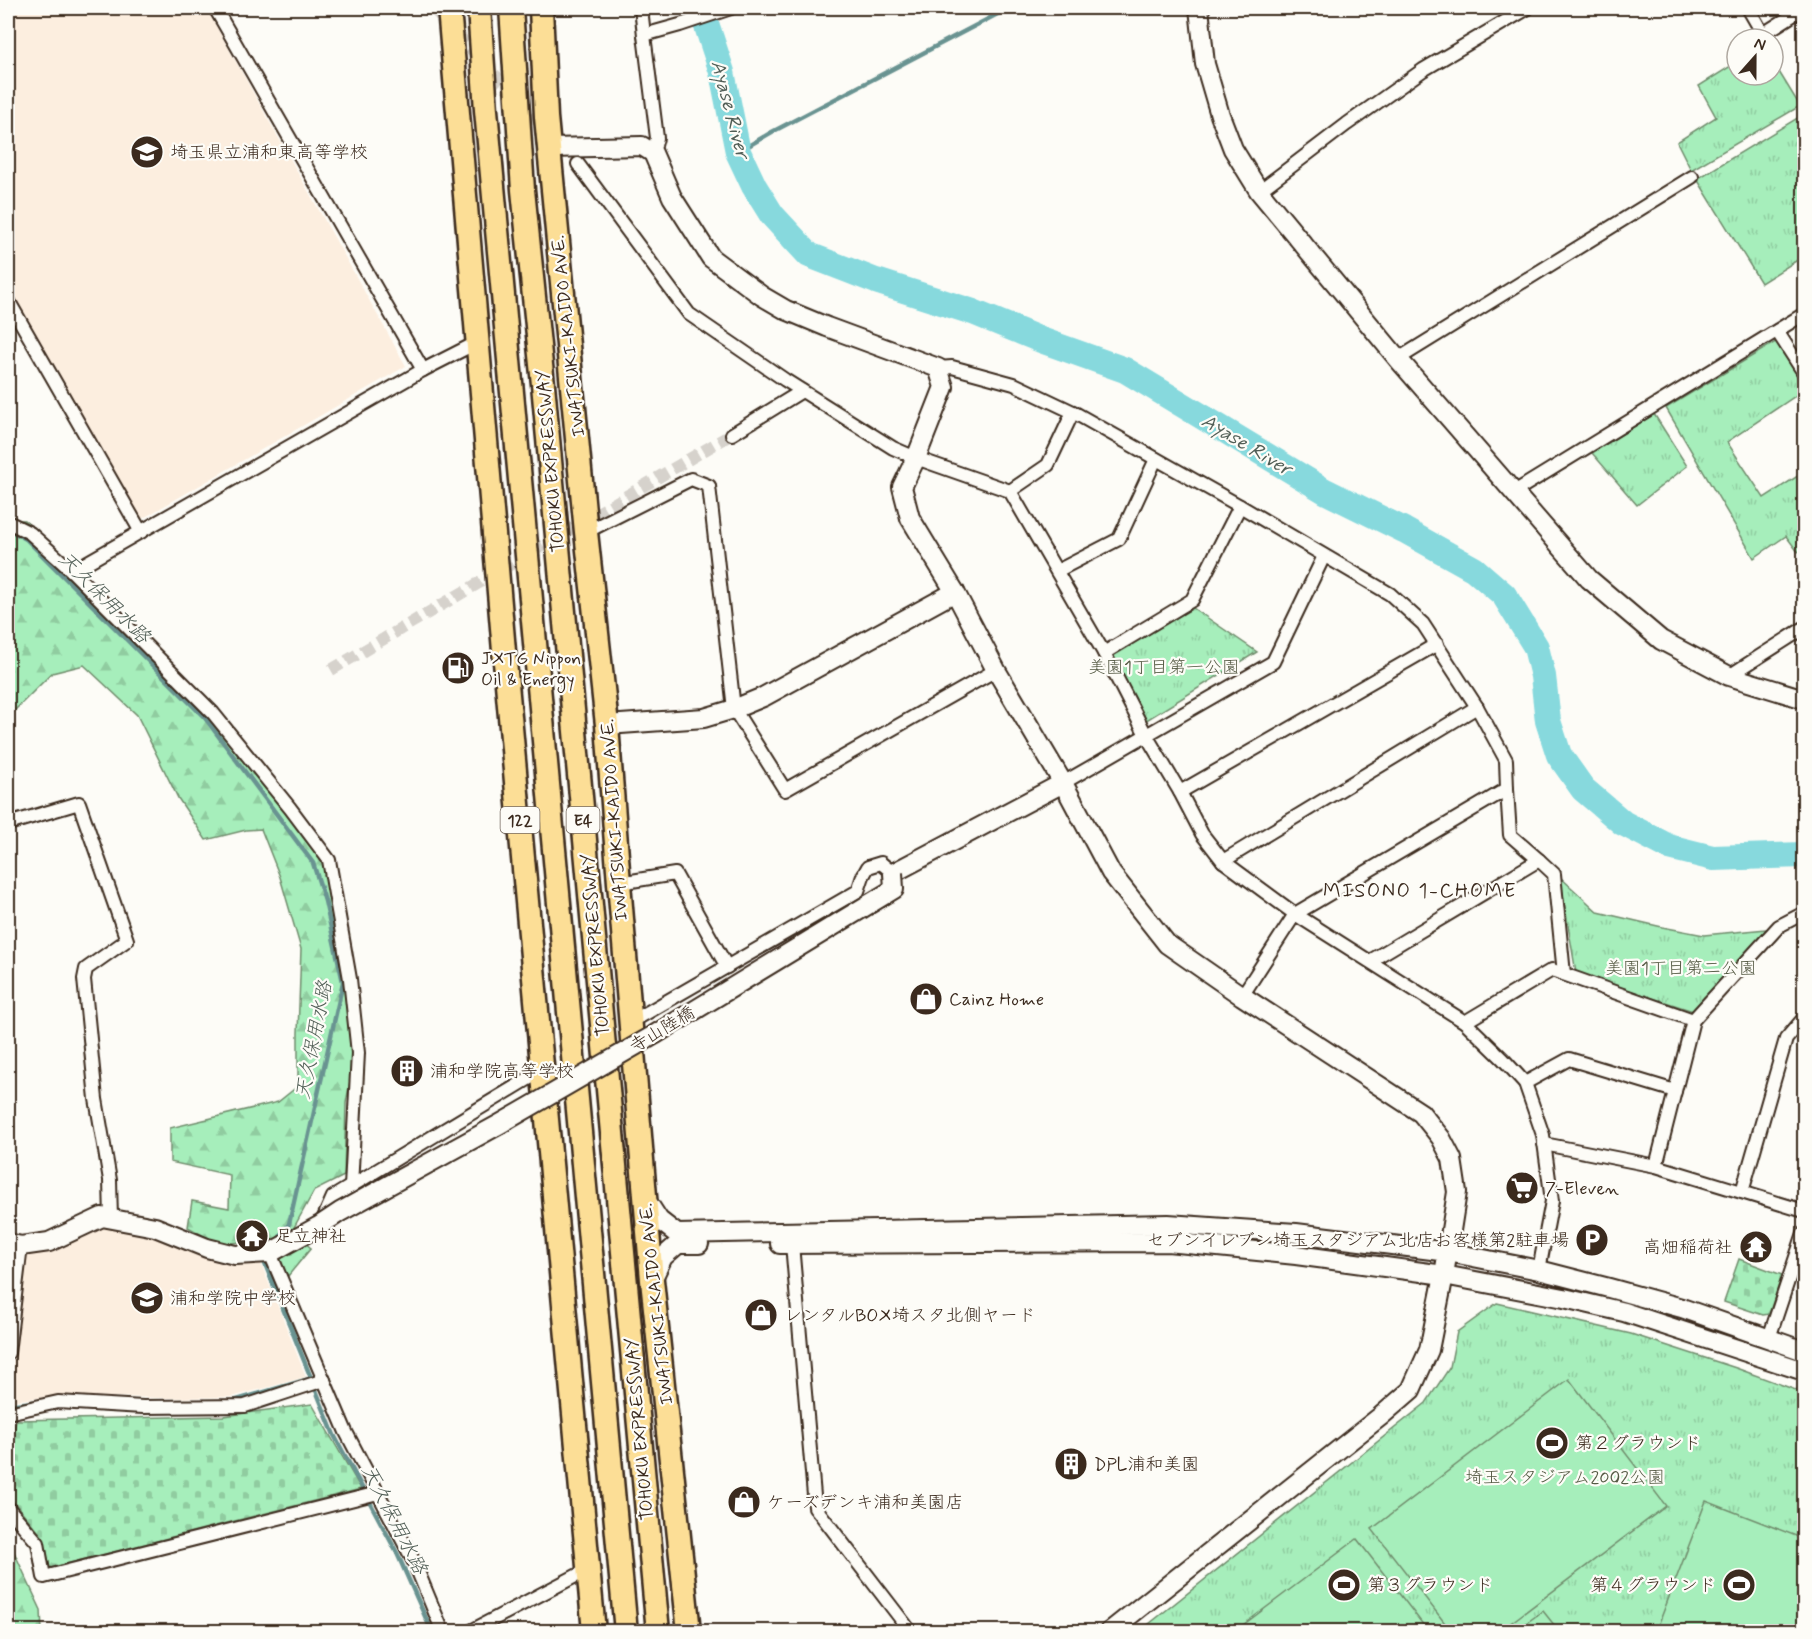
<svg xmlns="http://www.w3.org/2000/svg" width="1812" height="1639" font-family="Mynerve,'Klee One',sans-serif">
	<style>
		.built { fill: #fceedf }
		.grass { fill: url(#grass-tufts); stroke: #708c6c; stroke-width: 1.5 }
		.forest { fill: url(#forest-firs); stroke: #708c6c; stroke-width: 1.5 }
		.cemetery { fill: url(#cemetery-stones); stroke: #708c6c; stroke-width: 1.5 }
		.garden { fill: #a6eebb; stroke: #708c6c; stroke-width: 1.5 }
		.lines { fill: none; stroke-linecap: round; stroke-linejoin: round }
		.stream { stroke: #699391; stroke-width: 4.5 }
		.river { stroke: #87d9dd; stroke-width: 26 }
		.street-tunnel { stroke: #d6d2cc; stroke-width: 12; stroke-dasharray: 12 6; stroke-linecap: butt }
		.street-casing { stroke: #3b2a1e; stroke-width: 16 }
		.secondary-casing { stroke: #3b2a1e; stroke-width: 22 }
		.highway-casing { stroke: #3b2a1e; stroke-width: 27 }
		.street { stroke: #fdfcf7; stroke-width: 12 }
		.secondary { stroke: #fdfcf7; stroke-width: 18 }
		.highway { stroke: #fcde96; stroke-width: 22 }
		.secondary-bridge-casing { stroke: #3b2a1e; stroke-width: 22; stroke-linecap: butt }
		.secondary-bridge { stroke: #fdfcf7; stroke-width: 18 }
		.labels { text-anchor: middle; stroke-width: 4.5; stroke-linejoin: round; paint-order: stroke }
		.shield { fill: #fdfcf7; stroke: #75695f; stroke-width: 1.5 }
		.shield-label { font-size: 16px; font-weight: bold; fill: #3b2a1e }
		.poi-label { font-size: 18px; fill: #3b2a1e; stroke: #fdfcf7; text-anchor: start }
		.street-label { font-size: 18px; fill: #3b2a1e; stroke: #fdfcf7 }
		.park-label { font-size: 18px; fill: #565b45; stroke: #fdfcf7 }
		.water-label { font-size: 20px; font-style: italic; fill: #525f57; stroke: #fdfcf7 }
		.neighbourhood-label { font-size: 20px; letter-spacing: 1.5px; fill: #3b2a1e; stroke: #fdfcf7 }
	</style>
	<defs>
		<pattern id="grass-tufts" width="24" height="20" patternUnits="userSpaceOnUse" patternTransform="scale(1.5)"><rect width="24" height="20" fill="#a6eebb"/><path d="M3 7l-1-3M5 7V3M7 7l1-3M15 17l-1-3M17 17v-4M19 17l1-3" fill="none" stroke="#90cca0"/></pattern>
		<pattern id="forest-firs" width="22" height="20" patternUnits="userSpaceOnUse" patternTransform="scale(1.5)"><rect width="22" height="20" fill="#a6eebb"/><path d="M5 1l3.5 6h-7zM16 11l3.5 6h-7z" fill="#90cca0"/></pattern>
		<pattern id="cemetery-stones" width="16" height="16" patternUnits="userSpaceOnUse" patternTransform="scale(1.5)"><rect width="16" height="16" fill="#a6eebb"/><path d="M2 7V4a2 2 0 0 1 4 0v3zM10 15v-3a2 2 0 0 1 4 0v3z" fill="#90cca0"/></pattern>
	</defs>
	<rect width="100%" height="100%" fill="#fdfcf7"/>
	<filter id="ink" filterUnits="userSpaceOnUse"><feTurbulence type="fractalNoise" baseFrequency=".0167" numOctaves="2"/><feDisplacementMap in="SourceGraphic" scale="12" xChannelSelector="R" yChannelSelector="G"/><feConvolveMatrix kernelMatrix="1 2 1 2 8 2 1 2 1" color-interpolation-filters="sRGB"/></filter>
	<g filter="url(#ink)">
		<g class="built">
			<polygon points="8,8 206,8 406,366 140,520 8,296"/>
			<polygon points="101,1228 123,1228 260,1261 306,1377 232,1397 169,1398 57,1396 8,1401 20,1316 23,1254"/>
		</g>
		<g class="grass">
			<polygon points="1737,62 1737,75 1773,75 1773,62 1800,106 1691,170 1677,142 1716,117 1699,86"/>
			<polygon points="1804,114 1804,256 1761,283 1697,179"/>
			<polygon points="1777,341 1804,385 1804,390 1727,442 1764,498 1804,472 1804,547 1798,552 1786,536 1754,558 1666,408"/>
			<polygon points="1654,414 1687,466 1637,505 1592,453"/>
			<polygon points="1193,608 1257,652 1145,721 1112,656"/>
			<polygon points="1560,877 1598,912 1662,927 1704,935 1767,929 1693,1011 1576,973"/>
			<polygon points="1497,1303 1631,1334 1736,1368 1804,1393 1804,1631 1139,1632 1426,1403 1450,1367 1457,1332"/>
		</g>
		<g class="forest">
			<polygon points="8,519 24,520 71,562 111,602 312,828 324,866 357,989 361,1021 346,1103 344,1176 314,1191 292,1231 311,1248 288,1276 265,1240 218,1244 188,1227 192,1201 229,1208 230,1175 170,1162 170,1128 278,1102 298,1086 298,1033 301,949 280,877 261,829 246,830 206,840 178,798 137,715 84,665 52,673 8,717"/>
			<polygon points="8,1539 41,1610 42,1631 8,1631"/>
		</g>
		<g class="cemetery">
			<polygon points="1739,1259 1782,1275 1769,1314 1763,1315 1724,1302"/>
			<polygon points="312,1404 361,1489 50,1568 43,1537 8,1495 8,1464 16,1420 224,1416"/>
		</g>
		<g class="garden">
			<polygon points="1569,1379 1666,1506 1500,1631 1451,1631 1372,1529"/>
			<polygon points="1706,1501 1804,1539 1804,1631 1656,1631"/>
			<polygon points="1357,1539 1428,1631 1235,1631"/>
			<polygon points="1543,1611 1559,1631 1515,1631"/>
		</g>
		<g class="lines">
			<g class="stream">
				<polyline points="738,152 772,132 1009,8"/>
				<polyline points="8,529 26,539 205,718 313,863 325,901 343,982 289,1224 277,1241"/>
				<polyline points="263,1259 334,1435 397,1553 432,1632"/>
				<polyline points="230,1402 309,1379"/>
				<polyline points="8,1405 33,1402"/>
			</g>
			<polyline class="river" points="701,8 722,72 738,152 754,186 772,215 809,255 876,281 973,312 1041,340 1125,370 1325,491 1404,530 1474,569 1504,595 1536,647 1543,676 1548,721 1559,755 1583,789 1623,823 1669,847 1713,858 1804,855"/>
			<g class="street-tunnel">
				<polyline points="433,8 544,128"/>
				<polyline points="331,670 732,434"/>
			</g>
			<defs>
				<g id="street">
					<polyline points="215,8 423,370"/>
					<polyline points="641,8 644,35 680,25 731,8"/>
					<polyline points="1748,8 1763,34 1804,8"/>
					<polyline points="644,35 657,138 653,153"/>
					<polyline points="578,164 689,314 785,380 893,448 916,458 1010,491 1104,653 1146,735 1180,792 1202,834 1223,861 1295,914 1465,1022 1503,1059 1525,1083 1543,1135 1552,1201 1539,1270"/>
					<polyline points="1259,191 1347,124 1423,70 1528,8"/>
					<polyline points="8,300 141,532"/>
					<polyline points="1777,331 1804,373"/>
					<polyline points="1398,359 1692,177"/>
					<polyline points="938,368 952,367 1014,384 1073,412 1240,506 1390,594 1423,624 1477,707 1506,760 1507,789 1295,914 1242,996"/>
					<polyline points="732,434 802,391"/>
					<polyline points="1010,491 1048,465 1073,412"/>
					<polyline points="1514,492 1804,314"/>
					<polyline points="8,522 30,533 72,571 213,713 290,808 329,860 350,979 358,1053 351,1187"/>
					<polyline points="586,532 691,479 709,486 734,709 785,790 996,670"/>
					<polyline points="72,571 423,370 476,343"/>
					<polyline points="1057,571 1119,539 1156,459"/>
					<polyline points="1104,653 1192,600 1240,506"/>
					<polyline points="1729,676 1804,628"/>
					<polyline points="1063,783 1273,662 1324,556"/>
					<polyline points="1180,792 1437,644"/>
					<polyline points="8,824 79,803 127,940 86,969 84,979 96,1099 110,1180 111,1219"/>
					<polyline points="1539,860 1554,874 1564,974"/>
					<polyline points="1223,861 1477,707"/>
					<polyline points="619,883 675,874 727,967"/>
					<polyline points="1370,961 1539,860 1510,835 1507,789"/>
					<polyline points="631,1022 858,891 863,876 868,867 881,863 893,873"/>
					<polyline points="1465,1022 1552,970 1693,1020"/>
					<polyline points="1525,1083 1569,1059 1675,1091"/>
					<polyline points="1544,1144 1656,1166 1804,1211"/>
					<polyline points="1656,1166 1693,1020 1779,926 1804,913"/>
					<polyline points="1742,1192 1786,1039 1804,1018"/>
					<polyline points="321,1224 333,1197 543,1070"/>
					<polyline points="792,1244 815,1507 911,1632"/>
					<polyline points="270,1253 346,1432 414,1562 443,1632"/>
					<polyline points="1769,1338 1804,1233"/>
					<polyline points="8,1353 21,1246"/>
					<polyline points="8,1413 58,1402 143,1407 245,1406 324,1380"/>
					<polyline points="8,1508 38,1543 44,1577 378,1493"/>
					<polyline points="469,1632 589,1569"/>
				</g>
				<g id="secondary">
					<polyline points="1199,8 1205,64 1220,115 1233,149 1259,191 1398,359 1589,579 1661,640 1729,676 1804,699"/>
					<polyline points="549,148 642,146 653,153 672,197 711,258 762,296 786,310 827,327 938,368 944,387 916,458 902,487 910,518 955,592"/>
					<polyline points="607,725 704,718 734,709 763,697 955,592 996,670 1063,783 1111,873 1167,944 1242,996 1421,1113 1441,1138 1452,1159 1457,1192 1444,1275 1429,1350 1411,1390 1381,1416 1109,1632"/>
					<polyline points="893,873 1063,783"/>
					<polyline points="646,1200 659,1220 677,1234 1168,1224 1296,1233 1448,1252 1539,1270 1609,1288 1682,1308 1804,1351"/>
					<polyline points="8,1243 21,1246 49,1242 102,1217 155,1227 207,1248 235,1255 270,1253 319,1226"/>
					<polyline points="780,1244 1168,1242 1296,1255 1444,1275 1564,1298 1624,1312 1804,1371"/>
					<polyline points="652,1280 663,1257 678,1244 699,1244"/>
				</g>
				<g id="highway">
					<polyline points="449,8 504,651 594,1632"/>
					<polyline points="479,8 486,110 626,1632"/>
					<polyline points="511,8 523,190 543,384 658,1632"/>
					<polyline points="541,8 546,117 586,532 607,725 619,883 652,1280 689,1632"/>
				</g>
			</defs>
			<use href="#street" class="street-casing"/>
			<use href="#secondary" class="secondary-casing"/>
			<use href="#highway" class="highway-casing"/>
			<use href="#street" class="street"/>
			<use href="#secondary" class="secondary"/>
			<use href="#highway" class="highway"/>
			<defs>
				<polyline id="secondary-bridge" points="319,1226 340,1212 500,1124 654,1035 894,889 893,873"/>
			</defs>
			<use href="#secondary-bridge" class="secondary-bridge-casing"/>
			<use href="#secondary-bridge" class="secondary-bridge"/>
		</g>
	</g>
	<defs>
		<symbol id="school-disc" viewBox="-11 -11 22 22"><circle r="9.5" fill="#3b2a1e" stroke="#fdfcf7"/><path d="M0-5L7-2L0 1L-7-2ZM-4 1L0 2.5L4 1V4Q0 6-4 4Z" fill="#fff"/></symbol>
		<symbol id="fuel-disc" viewBox="-11 -11 22 22"><circle r="9.5" fill="#3b2a1e" stroke="#fdfcf7"/><path d="M-5.5-6h7V0h2V4h1.3V-2.5L3-4.5l.8-.8L6-3V5H2.5V1h-1V6h-7ZM-4.2-4.7v3.2H.2V-4.7Z" fill="#fff"/></symbol>
		<symbol id="shop-disc" viewBox="-11 -11 22 22"><circle r="9.5" fill="#3b2a1e" stroke="#fdfcf7"/><path d="M-5-2.5h2.3a2.7 3.5 0 0 1 5.4 0H5L5.5 6h-11ZM-1.5-2.5h3a1.5 2.3 0 0 0-3 0Z" fill="#fff"/></symbol>
		<symbol id="building-disc" viewBox="-11 -11 22 22"><circle r="9.5" fill="#3b2a1e" stroke="#fdfcf7"/><path d="M-4-6H4V6H1V3H-1V6H-4ZM-2.5-4.3h1.7v1.8h-1.7ZM.8-4.3h1.7v1.8H.8ZM-2.5-1h1.7V.8h-1.7ZM.8-1h1.7V.8H.8Z" fill="#fff"/></symbol>
		<symbol id="supermarket-disc" viewBox="-11 -11 22 22"><circle r="9.5" fill="#3b2a1e" stroke="#fdfcf7"/><path d="M-6-5.5h2.5l.6 2H6L4.5 2H-2.5L-4.4-4H-6ZM-1.5 3.2a1.3 1.3 0 1 0 .1 0ZM3 3.2a1.3 1.3 0 1 0 .1 0Z" fill="#fff"/></symbol>
		<symbol id="temple-disc" viewBox="-11 -11 22 22"><circle r="9.5" fill="#3b2a1e" stroke="#fdfcf7"/><path d="M0-6L5-2H3V0L6.5 2.5H4V6H1.5V3h-3V6H-4V2.5H-6.5L-3 0V-2H-5Z" fill="#fff"/></symbol>
		<symbol id="parking-disc" viewBox="-11 -11 22 22"><circle r="9.5" fill="#3b2a1e" stroke="#fdfcf7"/><path d="M-3.5-5.5H1a3.5 3.5 0 0 1 0 7H-1V5.5H-3.5ZM-1-3.4V-.6H.8a1.4 1.4 0 0 0 0-2.8Z" fill="#fff"/></symbol>
		<symbol id="stadium-disc" viewBox="-11 -11 22 22"><circle r="9.5" fill="#3b2a1e" stroke="#fdfcf7"/><path d="M0-5a6.5 5 0 1 0 0 10a6.5 5 0 1 0 0-10ZM-3.5-1.8h7v3.6h-7Z" fill="#fff"/></symbol>
	</defs>
	<g fill-rule="evenodd">
		<use href="#school-disc" x="128" y="133" width="38" height="38"/>
		<use href="#fuel-disc" x="439" y="649" width="38" height="38"/>
		<use href="#shop-disc" x="907" y="980" width="38" height="38"/>
		<use href="#building-disc" x="388" y="1052" width="38" height="38"/>
		<use href="#supermarket-disc" x="1503" y="1169" width="38" height="38"/>
		<use href="#temple-disc" x="233" y="1217" width="38" height="38"/>
		<use href="#parking-disc" x="1573" y="1221" width="38" height="38"/>
		<use href="#temple-disc" x="1737" y="1228" width="38" height="38"/>
		<use href="#school-disc" x="128" y="1279" width="38" height="38"/>
		<use href="#shop-disc" x="742" y="1296" width="38" height="38"/>
		<use href="#stadium-disc" x="1533" y="1424" width="38" height="38"/>
		<use href="#building-disc" x="1052" y="1445" width="38" height="38"/>
		<use href="#shop-disc" x="725" y="1483" width="38" height="38"/>
		<use href="#stadium-disc" x="1325" y="1566" width="38" height="38"/>
		<use href="#stadium-disc" x="1720" y="1566" width="38" height="38"/>
	</g>
	<g class="labels">
		<g class="shield">
			<rect x="500.5" y="807" width="39" height="26" rx="4.5"/>
			<rect x="566.5" y="807" width="33" height="26" rx="4.5"/>
		</g>
		<g class="shield-label">
			<text x="520" y="826">122</text>
			<text x="583" y="826">E4</text>
		</g>
		<g class="poi-label">
			<text x="170" y="158">埼玉県立浦和東高等学校</text>
			<text x="481" y="664">JXTG Nippon<tspan x="481" dy="21">Oil &amp; Energy</tspan></text>
			<text x="949" y="1005">Cainz Home</text>
			<text x="430" y="1077">浦和学院高等学校</text>
			<text x="1545" y="1194">7-Eleven</text>
			<text x="275" y="1242">足立神社</text>
			<text x="1569" y="1246" text-anchor="end">セブンイレブン埼玉スタジアム北店お客様第2駐車場</text>
			<text x="1733" y="1253" text-anchor="end">高畑稲荷社</text>
			<text x="170" y="1304">浦和学院中学校</text>
			<text x="784" y="1321">レンタルBOX埼スタ北側ヤード</text>
			<text x="1575" y="1449">第２グラウンド</text>
			<text x="1094" y="1470">DPL浦和美園</text>
			<text x="767" y="1508">ケーズデンキ浦和美園店</text>
			<text x="1367" y="1591">第３グラウンド</text>
			<text x="1716" y="1591" text-anchor="end">第４グラウンド</text>
		</g>
		<g class="street-label">
			<text transform="translate(568 336) rotate(-96)" y="6">IWATSUKI-KAIDO AVE.</text>
			<text transform="translate(550 461) rotate(-95)" y="6">TOHOKU EXPRESSWAY</text>
			<text transform="translate(614 820) rotate(-94)" y="6">IWATSUKI-KAIDO AVE.</text>
			<text transform="translate(595 945) rotate(-95)" y="6">TOHOKU EXPRESSWAY</text>
			<text transform="translate(662 1029) rotate(-31)" y="6">寺山陸橋</text>
			<text transform="translate(656 1304) rotate(-96)" y="6">IWATSUKI-KAIDO AVE.</text>
			<text transform="translate(639 1429) rotate(-95)" y="6">TOHOKU EXPRESSWAY</text>
		</g>
		<g class="park-label">
			<text x="1164" y="673">美園1丁目第一公園</text>
			<text x="1681" y="974">美園1丁目第二公園</text>
			<text x="1565" y="1483">埼玉スタジアム2002公園</text>
		</g>
		<g class="water-label">
			<text transform="translate(731 109) rotate(75)" y="7">Ayase River</text>
			<text transform="translate(1247 444) rotate(31)" y="7">Ayase River</text>
			<text transform="translate(105 597) rotate(45)" y="7">天久保用水路</text>
			<text transform="translate(313 1040) rotate(-79)" y="7">天久保用水路</text>
			<text transform="translate(395 1519) rotate(63)" y="7">天久保用水路</text>
		</g>
		<g class="neighbourhood-label">
			<text x="1420" y="897">MISONO 1-CHOME</text>
		</g>
	</g>
	<rect width="1812" height="1639" fill="none" stroke="#fdfcf7" stroke-width="30"/>
	<rect x="15" y="15" width="1782" height="1609" fill="none" stroke="#3b2a1e" stroke-width="2" filter="url(#ink)"/>
	<g transform="translate(1755 57) rotate(21)"><circle r="28" fill="#fdfcf7" stroke="#afa8a0" stroke-width="1.5"/>
	<path d="M0-4.5L10 22L0 15L-10 22Z" fill="#3b2a1e"/>
	<text y="-9" font-size="16" font-weight="bold" text-anchor="middle" fill="#3b2a1e">N</text>
	</g>
</svg>
